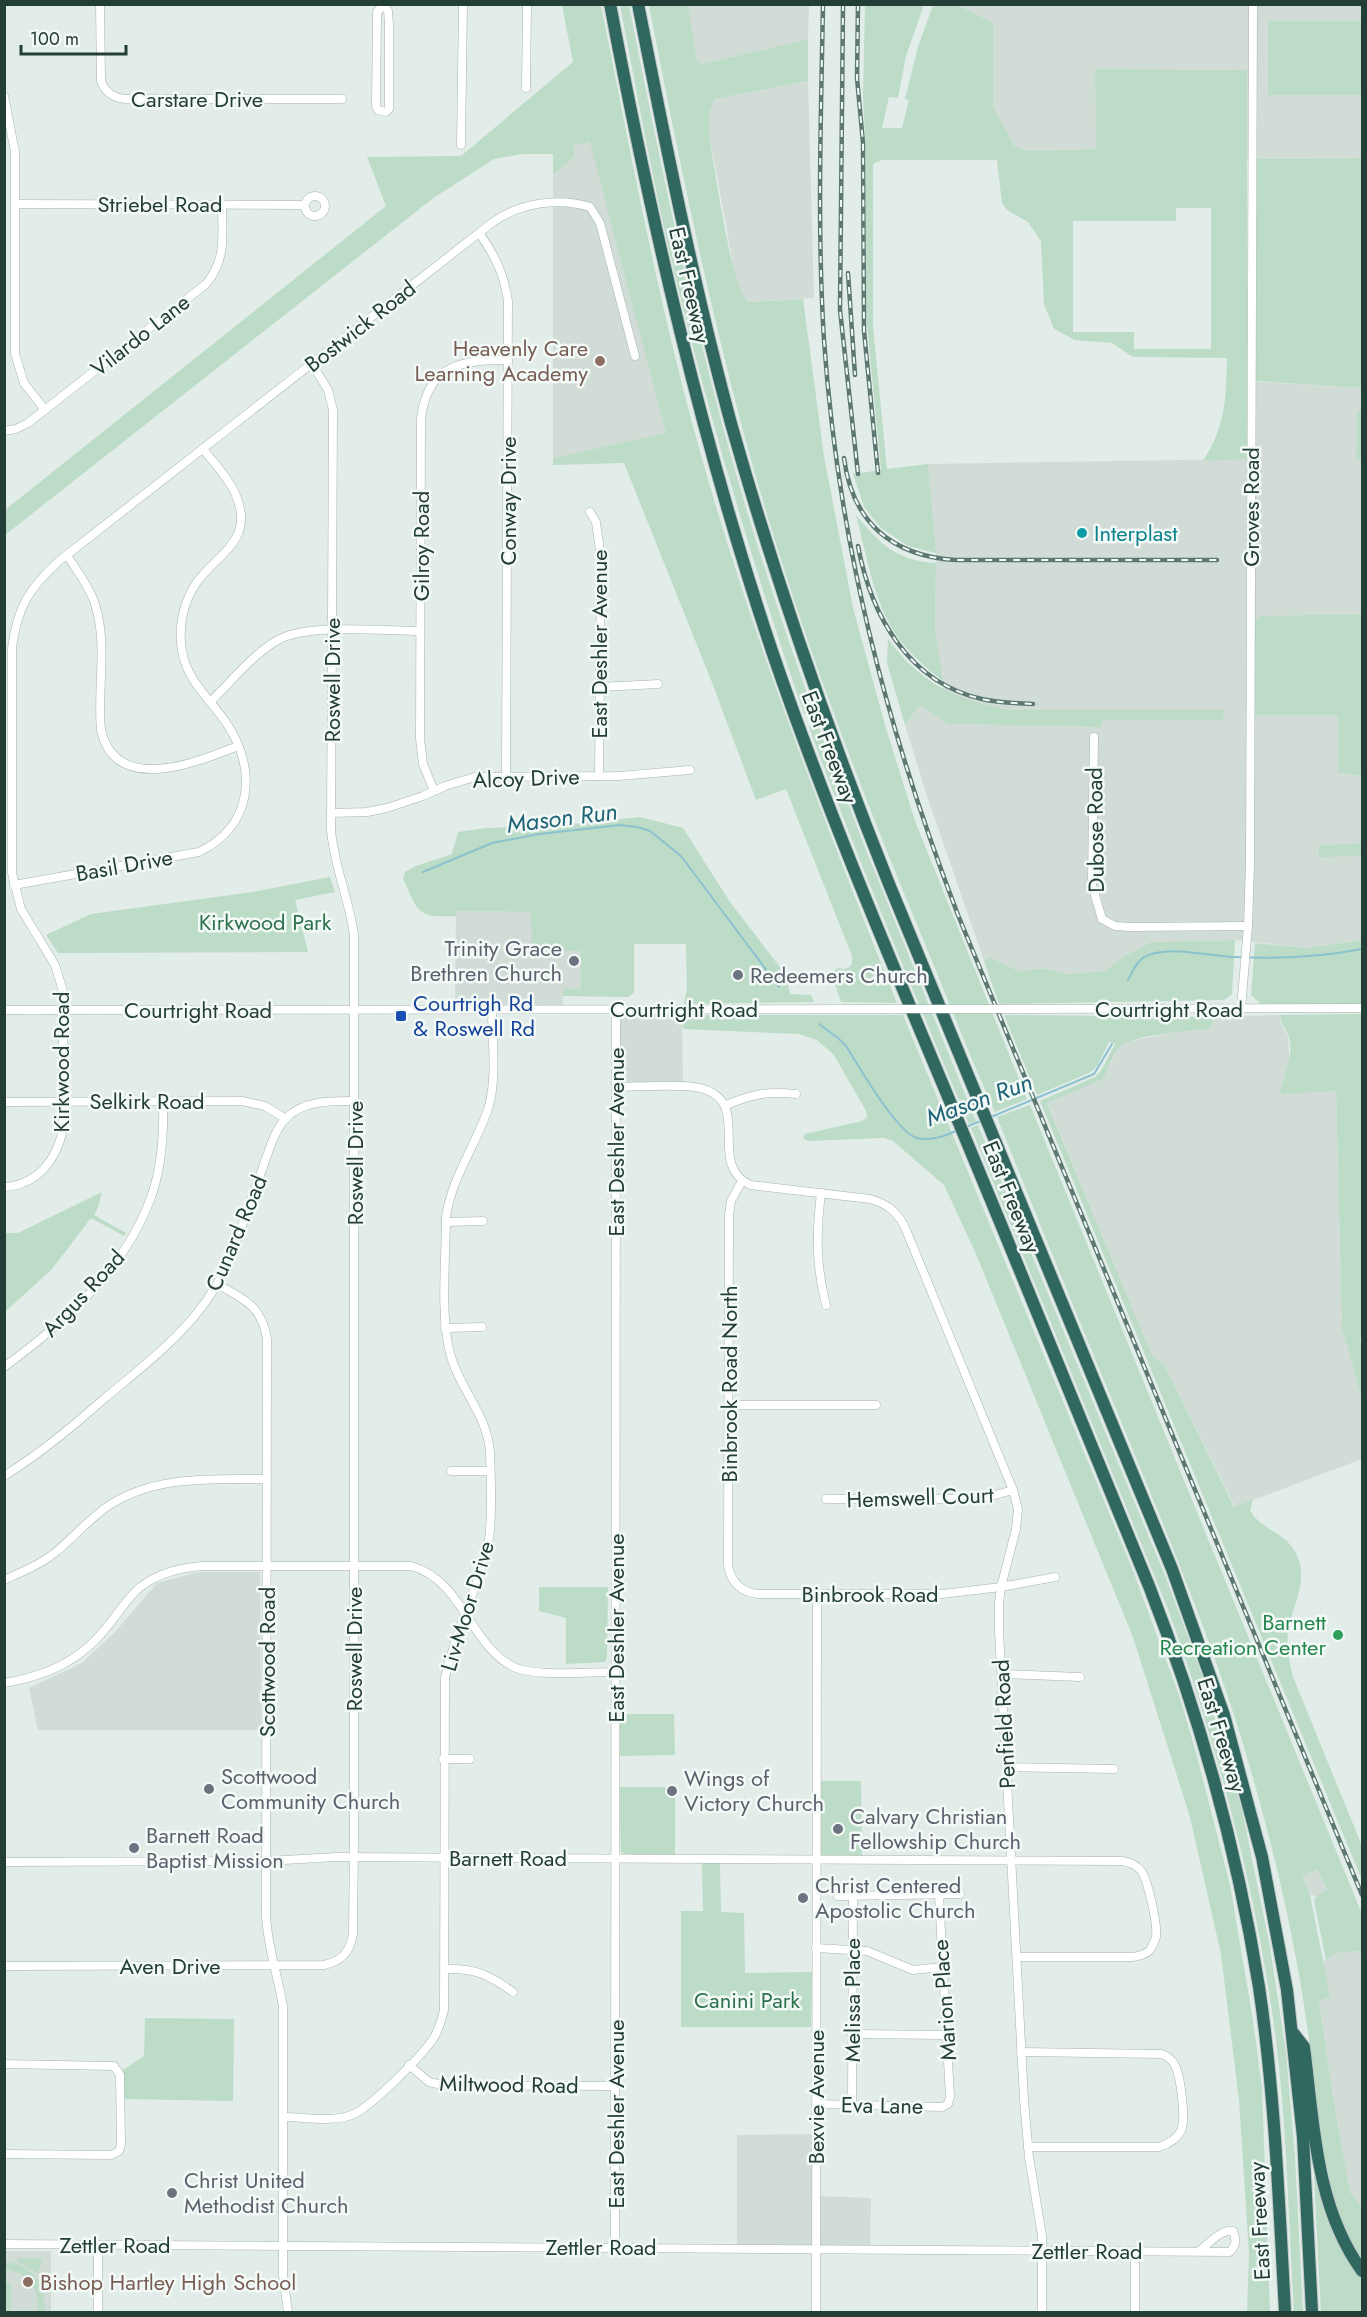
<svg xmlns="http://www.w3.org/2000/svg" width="1367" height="2317" font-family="Jost,sans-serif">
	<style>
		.built { fill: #d1dcd7 }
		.green { fill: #bcdcc7; fill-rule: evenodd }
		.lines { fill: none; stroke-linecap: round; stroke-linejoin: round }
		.stream { stroke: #8cc1cf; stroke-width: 2 }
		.minor-casing { stroke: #a5b4af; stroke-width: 9 }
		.highway-casing { stroke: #c1c9c7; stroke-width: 14 }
		.minor { stroke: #fff; stroke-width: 8 }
		.highway { stroke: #306860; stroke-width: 12 }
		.rail-casing { stroke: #5d7873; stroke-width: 4.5 }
		.rail { stroke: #f3f9f6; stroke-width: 2; stroke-dasharray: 7; stroke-linecap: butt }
		.minor-bridge-casing { stroke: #a5b4af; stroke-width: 9; stroke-linecap: butt }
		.minor-bridge { stroke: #fff; stroke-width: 8 }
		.education-dot { fill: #8d6e63; stroke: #f3f9f6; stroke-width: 2 }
		.culture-dot { fill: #0f9aa8; stroke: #f3f9f6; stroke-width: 2 }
		.worship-dot { fill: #6b7280; stroke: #f3f9f6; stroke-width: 2 }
		.transit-dot { fill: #1a4fb4; stroke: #f3f9f6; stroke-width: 2 }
		.leisure-dot { fill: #2e9e5b; stroke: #f3f9f6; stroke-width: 2 }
		.labels { text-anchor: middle; stroke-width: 5; stroke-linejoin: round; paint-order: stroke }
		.street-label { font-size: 22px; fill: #233d37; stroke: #f3f9f6 }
		.education-label { font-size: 22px; fill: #785e54; stroke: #f3f9f6; text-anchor: end }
		.culture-label { font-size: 22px; fill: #0d838f; stroke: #f3f9f6; text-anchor: start }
		.park-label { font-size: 22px; fill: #2e724d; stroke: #f3f9f6 }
		.worship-label { font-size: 22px; fill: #5b616d; stroke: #f3f9f6; text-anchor: start }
		.transit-label { font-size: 22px; fill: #164399; stroke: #f3f9f6; text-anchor: start }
		.leisure-label { font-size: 22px; fill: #27864d; stroke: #f3f9f6; text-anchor: end }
		.water-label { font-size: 24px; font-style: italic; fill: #1f6377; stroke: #f3f9f6 }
	</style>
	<rect width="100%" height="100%" fill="#e2ece8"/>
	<g class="built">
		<polygon points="688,5 809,5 808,39 704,64 697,60"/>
		<polygon points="957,5 1362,5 1362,158 1247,159 1247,70 1095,69 1096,149 1028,151 1014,146 993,106 993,23"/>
		<polygon points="808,81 814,298 748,302 743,299 735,274 709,133 709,113 715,99"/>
		<polygon points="591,142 667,433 553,458 553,175 574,157 574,145"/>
		<polygon points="1247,381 1362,388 1362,408 1357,412 1356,459 1362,459 1362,614 1260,616 1255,621 1255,715 1338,715 1338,773 1362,776 1362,843 1320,845 1319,856 1362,856 1362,940 1307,948 1235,940 1151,942 1123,957 1107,971 1067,974 1044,968 1021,972 989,957 984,961 927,796 905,725 920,705 948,724 1101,727 1101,720 1223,720 1223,710 1011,710 981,705 944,690 935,630 936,553 928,464 1246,459"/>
		<polygon points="456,911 531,912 581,951 581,989 563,989 563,1009 455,1009"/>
		<polygon points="617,1010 682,1010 683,1087 617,1087"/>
		<polygon points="1280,1015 1281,1024 1288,1036 1290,1063 1283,1082 1336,1091 1342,1328 1362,1399 1362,1459 1235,1507 1165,1366 1152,1355 1047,1102 1103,1079 1118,1049 1127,1042 1178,1031 1209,1029 1213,1022 1212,1017"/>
		<polygon points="199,1572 260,1572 261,1730 38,1730 29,1688 82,1663 115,1632 157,1583"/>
		<polygon points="1317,1869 1327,1891 1316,1896 1310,1895 1302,1876"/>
		<polygon points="1357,1951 1362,1955 1362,2208 1350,2192 1333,2097 1319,1999 1330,1997 1322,1962 1337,1953"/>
		<polygon points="816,2134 817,2196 871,2198 870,2250 737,2249 737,2135"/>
		<rect x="5" y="2251" width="46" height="61"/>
	</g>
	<g class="green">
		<path d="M562,5H601C631,155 659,307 701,455C754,643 825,823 897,1003L841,1002L835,984L834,971L838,968C848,970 853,968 852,956L786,789L756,800L711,680L624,463L553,465V458L666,433L590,142L574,145V157L553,175V154H521L494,159L432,199L5,535V510L386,206L367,157L461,156L573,62Z"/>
		<path d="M620,5H629C651,116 673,227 700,337C730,463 769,588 813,710L810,715L804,714C754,569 710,421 674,271C653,183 637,93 620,5Z"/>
		<path d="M649,5H688L697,60L703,64L808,39V81L715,99L709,113V133C713,159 732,292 748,302L803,299L824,456L853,608L885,725L915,821L1027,1099L995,1112C969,1055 947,997 923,939C853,772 789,602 742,427C705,287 676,146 649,5Z"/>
		<path d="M865,5H924L906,56L898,98L889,97L882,128H902L909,100L905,99L918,47L933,5H957L993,23V106L1014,146L1028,151L1096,149L1095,69L1247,70V459L1203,461C1226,425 1226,399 1227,358L1133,357L1112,343L1075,340L1054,329L1044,304L1041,241L1028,222L1007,210L1002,203L997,160H881L873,164V327L887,469L928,464L936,553L908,546L881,528L864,507L853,474L881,470L866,314V154L863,96ZM1176,208H1211V349H1134V332H1073V221H1176Z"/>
		<rect x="1268" y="21" width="94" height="74"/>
		<polygon points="1362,158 1362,388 1256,381 1257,159"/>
		<polygon points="1362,408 1362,459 1356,459 1357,412"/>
		<path d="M856,515C880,544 897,561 936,563L935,630L943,681C925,667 909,653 896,635C874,602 866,553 856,515Z"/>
		<polygon points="1362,614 1362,776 1338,773 1338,715 1255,715 1255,621 1260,616"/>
		<path d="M888,639C920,684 959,701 1011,710H1224L1223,720H1102L1101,727L948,724L920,705L905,725L887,663Z"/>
		<path d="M815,722L817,723L866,850L976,1121L969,1124C914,992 858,861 809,727Z"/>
		<path d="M640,817L683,828L730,902L786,975L790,994L811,995L814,1002L684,1004L687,988L686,944H634V993L628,997L562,996L563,989H581V951L532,949L531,912L456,911V916C416,918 419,912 403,879L405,872L416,866L452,854L458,832L486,828L554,826Z"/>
		<polygon points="1362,843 1362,856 1319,857 1319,845"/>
		<polygon points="330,877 335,892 295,900 308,952 58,953 46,935 91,914 253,892"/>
		<polygon points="1235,940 1232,994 1224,1000 999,1004 984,961 989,957 1021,972 1044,968 1067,974 1106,971 1123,957 1151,942"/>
		<polygon points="1362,940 1362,1005 1261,1004 1251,995 1255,943 1307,948"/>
		<path d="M1362,1014V1337L1360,1340L1362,1349V1399L1342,1328L1336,1091L1280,1094C1284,1075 1294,1057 1289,1037C1286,1028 1281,1025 1280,1015Z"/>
		<polygon points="683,1015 903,1015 1132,1568 1180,1698 1197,1756 1230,1885 1253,2020 1262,2089 1270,2312 1247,2312 1249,2254 1239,2100 1221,1954 1190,1817 1133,1637 976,1254 944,1185 893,1141 884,1138 808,1141 803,1138 805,1134 862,1121 867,1117 866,1111 834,1055 817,1040 799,1034 683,1029"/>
		<path d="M1004,1015L1212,1017L1213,1022L1209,1029C1189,1031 1131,1034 1118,1049C1112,1057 1108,1070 1103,1079L1047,1103L1152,1355L1165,1366L1234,1507L1253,1500L1250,1510C1262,1532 1288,1531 1298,1558C1308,1582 1292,1607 1288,1631C1286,1646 1289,1661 1293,1677L1362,1846V1880L1040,1101L1095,1077L1101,1071L1115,1044L1109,1042L1097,1066L1091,1072L1037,1095Z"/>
		<path d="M1030,1105L1362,1914V1955L1357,1951L1337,1953L1326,1960L1314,1900L1316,1896L1327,1890L1317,1869L1302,1876L1310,1895L1330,1997L1319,2000L1333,2097L1350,2192L1362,2208V2260C1321,2203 1321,2129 1312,2062C1307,2023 1301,1982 1293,1943C1280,1874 1261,1804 1241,1737C1208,1631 1165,1528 1123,1426C1080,1323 1038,1220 997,1117Z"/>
		<path d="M978,1125L1166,1578L1201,1672L1242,1810L1270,1947L1286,2053L1295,2157L1303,2312H1294C1288,2214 1287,2115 1273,2018C1253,1877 1216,1742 1168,1609L971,1128Z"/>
		<polygon points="102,1192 97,1210 94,1215 126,1233 124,1236 91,1218 52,1269 5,1312 5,1233 18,1233"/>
		<polygon points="539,1587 608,1587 607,1657 605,1662 566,1664 566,1618 539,1611"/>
		<polygon points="618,1714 674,1714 675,1755 618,1756"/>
		<polygon points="819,1781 861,1781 862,1856 825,1856 820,1854"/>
		<polygon points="619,1787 675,1787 675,1855 626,1855 621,1852"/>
		<polygon points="702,1863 720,1863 721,1912 744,1913 745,1973 812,1972 811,2027 681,2027 681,1911 703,1911"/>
		<polygon points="145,2018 234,2019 233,2101 123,2099 123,2070 144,2056"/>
		<polygon points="1314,2176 1316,2176 1352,2264 1362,2279 1362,2312 1321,2312"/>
		<polygon points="18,2258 42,2259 41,2266 37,2273 17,2261"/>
		<path d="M5,2262C34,2264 45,2285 45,2312H38C39,2289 29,2273 5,2269Z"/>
		<rect x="5" y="2283" width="6" height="29"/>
	</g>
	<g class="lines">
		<g class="stream">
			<polyline points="423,872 492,843 539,834 620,825 637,827 650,831 681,856 779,987"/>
			<path d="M1128,980C1134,969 1138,957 1152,954C1177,947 1208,956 1234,957C1277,959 1321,957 1362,949"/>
			<path d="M819,1024L838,1038L846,1046C858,1065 897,1133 917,1138C932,1141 945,1136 958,1130"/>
			<polyline points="991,1117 1094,1074 1112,1044"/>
			<polyline points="966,1127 983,1120"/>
		</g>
		<defs>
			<g id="minor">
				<path d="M100,4L101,81C105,92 114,98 126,99H342"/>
				<polyline points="384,6 388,11 389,24 389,109 386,112 378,110 376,106 377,12 384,4"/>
				<polyline points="526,88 527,4"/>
				<polyline points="4,96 15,152 15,354 24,383 45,410"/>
				<polyline points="461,145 463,4"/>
				<circle cx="315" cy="206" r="10"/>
				<polyline points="15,204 305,205"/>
				<path d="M479,233C495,255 504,274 508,301L506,776"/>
				<path d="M4,431L16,429L28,423L206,284C227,259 222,235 222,204"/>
				<polyline points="590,512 596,522 601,558 599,776"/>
				<path d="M67,555C77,571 89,586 95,604C108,644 97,689 101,730C116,796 197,762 238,746"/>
				<polyline points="600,687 658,684"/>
				<path d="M210,702C230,683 254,653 278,640C308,623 384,631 420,631"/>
				<polyline points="1094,737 1092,885 1102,919 1115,926 1130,927 1248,926"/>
				<path d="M434,791L423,764L420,739L421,418C428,364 462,360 508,360"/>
				<polyline points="331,813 367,812 387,808 423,796 445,786 475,777 619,776 690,770"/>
				<path d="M14,885L199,852C252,827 258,771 227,724C211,700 187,681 182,651C178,627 183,602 197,582C219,552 256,540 235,493C228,477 214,463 203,449"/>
				<polyline points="1026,1009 1362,1008"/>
				<polyline points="1241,1009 1248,926 1250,864 1253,4"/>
				<polyline points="4,1010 881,1009"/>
				<path d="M617,1087C638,1087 682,1083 700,1088C755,1102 705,1163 750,1185L870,1199C887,1204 895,1210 904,1225L1013,1490L1018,1509L1016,1529L1001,1587L999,1603V1631L1024,2100L1029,2157L1042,2236V2312"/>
				<polyline points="4,1102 242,1101 265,1106 286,1119"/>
				<path d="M726,1105C753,1094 767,1091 796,1094"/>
				<path d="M742,1181L731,1201L729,1215L728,1565C731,1583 741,1592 758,1594H942L1001,1587L1055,1577"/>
				<path d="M4,1187C38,1185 57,1159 63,1129V991L55,965L21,909L12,873V648C17,608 29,588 59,561L493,222C520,203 558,197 590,207L600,223L635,356"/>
				<path d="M821,1193C816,1234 816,1266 826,1305"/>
				<polyline points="446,1222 483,1221"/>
				<path d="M217,1284C244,1299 262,1306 267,1339L266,1914C267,1946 278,1975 283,2007V2275L288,2312"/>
				<polyline points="445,1328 482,1327"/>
				<path d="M4,1367C63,1324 124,1270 150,1200C162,1169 164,1135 163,1101"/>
				<polyline points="729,1405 876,1405"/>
				<polyline points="451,1471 490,1471"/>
				<path d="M4,1476C41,1453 73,1426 105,1398C152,1359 201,1323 227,1265C240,1234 251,1200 263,1167C269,1151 274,1131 286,1118C305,1100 330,1101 355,1101"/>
				<polyline points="826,1499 981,1499 1013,1490"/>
				<path d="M4,1580C22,1572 41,1564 56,1552C74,1537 89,1519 108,1506C155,1475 213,1479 267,1479"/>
				<polyline points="1002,1674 1080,1677"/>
				<path d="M4,1683C35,1678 66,1667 89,1646C107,1631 118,1610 134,1593C151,1575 179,1568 202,1566H411C463,1580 471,1647 514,1667C536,1677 590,1672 615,1672"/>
				<polyline points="443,1759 470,1759"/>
				<polyline points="1007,1767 1114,1769"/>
				<path d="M4,1862L267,1861L336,1857L1122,1861C1130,1862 1137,1865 1142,1872C1148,1882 1158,1925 1156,1937C1155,1941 1152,1947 1150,1950C1145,1955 1139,1956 1133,1957H1017"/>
				<polyline points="838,1896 960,1894"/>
				<polyline points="816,1948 867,1951 913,1970 942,1967"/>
				<path d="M4,1966L324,1965C342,1961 350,1952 353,1934L354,1842V935C349,899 334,866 331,830L333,410L328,390L312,364"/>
				<path d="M446,1969C476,1968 489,1975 513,1992"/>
				<polyline points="852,2034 947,2035"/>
				<path d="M1021,2052L1162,2054C1166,2056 1170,2058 1173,2062C1181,2073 1186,2119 1181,2131C1176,2140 1168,2144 1159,2147H1028"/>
				<polyline points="4,2064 114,2066 120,2075 121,2144 119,2151 111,2155 4,2154"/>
				<polyline points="409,2065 429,2082 442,2085 616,2086"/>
				<polyline points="816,2104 942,2107 948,2104 950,2097 939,1895"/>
				<polyline points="852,2105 853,1896"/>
				<path d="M284,2117C305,2117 334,2123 354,2114C373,2105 424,2054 435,2036C439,2028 442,2019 444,2010L445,1678C455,1632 477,1590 488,1544C493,1520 491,1478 490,1453C488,1415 459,1389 450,1353C440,1316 446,1256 446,1217C452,1176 477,1144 489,1106C497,1076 492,1040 492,1009"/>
				<path d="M4,2244L1230,2252C1236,2245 1237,2241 1233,2231C1221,2229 1208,2244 1198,2252"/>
				<polyline points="615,2247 616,1009"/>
				<polyline points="98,2312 98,2245"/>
				<polyline points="816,2312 817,1594"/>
				<polyline points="1135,2312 1135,2251"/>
			</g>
			<g id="highway">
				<path d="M610,4C652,225 702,444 774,657C827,811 891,961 954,1111C1020,1269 1084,1428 1149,1586C1200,1716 1237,1850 1259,1987C1275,2095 1279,2204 1285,2312"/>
				<path d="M638,4C666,146 694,288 732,427C776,582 829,734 889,884L1172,1569L1224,1715L1262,1857L1287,1990L1303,2137L1312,2312"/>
				<path d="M1294,2034L1304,2047C1314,2124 1315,2206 1362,2271"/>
			</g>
		</defs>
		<use href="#minor" class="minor-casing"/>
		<use href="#highway" class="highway-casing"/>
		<use href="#minor" class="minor"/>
		<use href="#highway" class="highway"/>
		<defs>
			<g id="rail">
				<path d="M823,4C821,116 817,229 824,340C838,543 886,726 958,915L1362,1895"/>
				<polyline points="843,4 840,310 858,474"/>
				<polyline points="858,4 857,78 863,143 864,331 878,473"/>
				<polyline points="848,273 855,375"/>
				<path d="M844,458C852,522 892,556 955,560H1217"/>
				<path d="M858,546C871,616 909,683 982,699C999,703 1016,703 1033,704"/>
			</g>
		</defs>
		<use href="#rail" class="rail-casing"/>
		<use href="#rail" class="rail"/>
		<defs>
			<polyline id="minor-bridge" points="881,1009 1026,1009"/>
		</defs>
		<use href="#minor-bridge" class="minor-bridge-casing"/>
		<use href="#minor-bridge" class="minor-bridge"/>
	</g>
	<g class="education-dot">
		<circle cx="600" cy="361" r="6"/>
		<circle cx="28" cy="2282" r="6"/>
	</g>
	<circle class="culture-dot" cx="1082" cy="533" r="6"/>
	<g class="worship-dot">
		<circle cx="574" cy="961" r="6"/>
		<circle cx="738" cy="975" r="6"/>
		<circle cx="209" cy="1789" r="6"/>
		<circle cx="672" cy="1791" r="6"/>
		<circle cx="838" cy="1829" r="6"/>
		<circle cx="134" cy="1848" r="6"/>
		<circle cx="803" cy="1898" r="6"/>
		<circle cx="172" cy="2193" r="6"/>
	</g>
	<rect class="transit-dot" x="395" y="1010" width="12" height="12" rx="3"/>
	<circle class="leisure-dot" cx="1338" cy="1635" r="6"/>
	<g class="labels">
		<g class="street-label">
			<text x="197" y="107">Carstare Drive</text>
			<text x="160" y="212">Striebel Road</text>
			<text transform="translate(690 285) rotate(77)" y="8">East Freeway</text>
			<text transform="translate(360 326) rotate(-38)" y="8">Bostwick Road</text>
			<text transform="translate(140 335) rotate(-38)" y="8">Vilardo Lane</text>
			<text transform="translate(508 501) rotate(-90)" y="8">Conway Drive</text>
			<text transform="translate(1251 507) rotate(-90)" y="8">Groves Road</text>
			<text transform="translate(421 546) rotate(-90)" y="8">Gilroy Road</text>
			<text transform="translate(599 644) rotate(-90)" y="8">East Deshler Avenue</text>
			<text transform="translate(332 680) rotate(-90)" y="8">Roswell Drive</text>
			<text transform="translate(830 747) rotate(69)" y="8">East Freeway</text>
			<text transform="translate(526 778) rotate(-2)" y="8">Alcoy Drive</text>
			<text transform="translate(1095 830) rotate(-91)" y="8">Dubose Road</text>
			<text transform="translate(124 865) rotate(-10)" y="8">Basil Drive</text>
			<text x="684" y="1017">Courtright Road</text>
			<text x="1169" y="1017">Courtright Road</text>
			<text x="198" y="1018">Courtright Road</text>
			<text transform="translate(61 1062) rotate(-90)" y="8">Kirkwood Road</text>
			<text x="147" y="1109">Selkirk Road</text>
			<text transform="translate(616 1142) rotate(-90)" y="8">East Deshler Avenue</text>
			<text transform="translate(355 1163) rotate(-90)" y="8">Roswell Drive</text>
			<text transform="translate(1012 1197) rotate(68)" y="8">East Freeway</text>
			<text transform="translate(236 1233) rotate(-67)" y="8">Cunard Road</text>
			<text transform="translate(83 1293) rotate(-47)" y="8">Argus Road</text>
			<text transform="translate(729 1384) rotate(-90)" y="8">Binbrook Road North</text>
			<text transform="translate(920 1497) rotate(-2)" y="8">Hemswell Court</text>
			<text x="870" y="1602">Binbrook Road</text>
			<text transform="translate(467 1606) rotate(-73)" y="8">Liv-Moor Drive</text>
			<text transform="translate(616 1628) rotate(-90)" y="8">East Deshler Avenue</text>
			<text transform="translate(354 1649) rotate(-90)" y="8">Roswell Drive</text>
			<text transform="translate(267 1662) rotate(-90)" y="8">Scottwood Road</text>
			<text transform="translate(1004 1724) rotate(-93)" y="8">Penfield Road</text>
			<text transform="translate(1222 1735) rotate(73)" y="8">East Freeway</text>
			<text x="508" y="1866">Barnett Road</text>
			<text x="170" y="1974">Aven Drive</text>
			<text transform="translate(852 2000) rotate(-90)" y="8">Melissa Place</text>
			<text transform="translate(944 2000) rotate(-94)" y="8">Marion Place</text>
			<text transform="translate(509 2084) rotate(1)" y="8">Miltwood Road</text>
			<text transform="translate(816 2097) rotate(-90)" y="8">Bexvie Avenue</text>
			<text transform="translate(882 2105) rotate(1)" y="8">Eva Lane</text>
			<text transform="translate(616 2114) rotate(-90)" y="8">East Deshler Avenue</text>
			<text transform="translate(1259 2221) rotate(-93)" y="8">East Freeway</text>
			<text x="115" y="2253">Zettler Road</text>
			<text x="601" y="2255">Zettler Road</text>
			<text x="1087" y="2259">Zettler Road</text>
		</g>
		<g class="education-label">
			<text x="588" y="356">Heavenly Care<tspan x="588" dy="25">Learning Academy</tspan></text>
			<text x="40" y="2290" text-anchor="start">Bishop Hartley High School</text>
		</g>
		<g class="culture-label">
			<text x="1094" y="541">Interplast</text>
		</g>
		<g class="park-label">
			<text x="265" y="930">Kirkwood Park</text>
			<text x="747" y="2008">Canini Park</text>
		</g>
		<g class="worship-label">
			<text x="562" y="956" text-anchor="end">Trinity Grace<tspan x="562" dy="25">Brethren Church</tspan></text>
			<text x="750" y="983">Redeemers Church</text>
			<text x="221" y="1784">Scottwood<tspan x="221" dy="25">Community Church</tspan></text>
			<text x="684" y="1786">Wings of<tspan x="684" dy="25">Victory Church</tspan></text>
			<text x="850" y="1824">Calvary Christian<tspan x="850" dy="25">Fellowship Church</tspan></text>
			<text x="146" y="1843">Barnett Road<tspan x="146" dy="25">Baptist Mission</tspan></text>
			<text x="815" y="1893">Christ Centered<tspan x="815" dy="25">Apostolic Church</tspan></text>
			<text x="184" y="2188">Christ United<tspan x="184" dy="25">Methodist Church</tspan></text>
		</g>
		<g class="transit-label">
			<text x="413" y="1011">Courtrigh Rd<tspan x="413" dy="25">&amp; Roswell Rd</tspan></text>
		</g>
		<g class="leisure-label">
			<text x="1326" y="1630">Barnett<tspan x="1326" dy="25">Recreation Center</tspan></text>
		</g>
		<g class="water-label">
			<text transform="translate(562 818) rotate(-7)" y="8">Mason Run</text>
			<text transform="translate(979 1100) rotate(-20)" y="8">Mason Run</text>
		</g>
	</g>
	<rect width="1367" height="2317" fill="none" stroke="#233d37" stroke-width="12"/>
	<path d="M21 45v9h105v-9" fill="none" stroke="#233d37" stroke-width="3"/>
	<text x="30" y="45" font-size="18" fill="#233d37" stroke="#f3f9f6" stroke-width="4.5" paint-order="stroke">100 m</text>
</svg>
